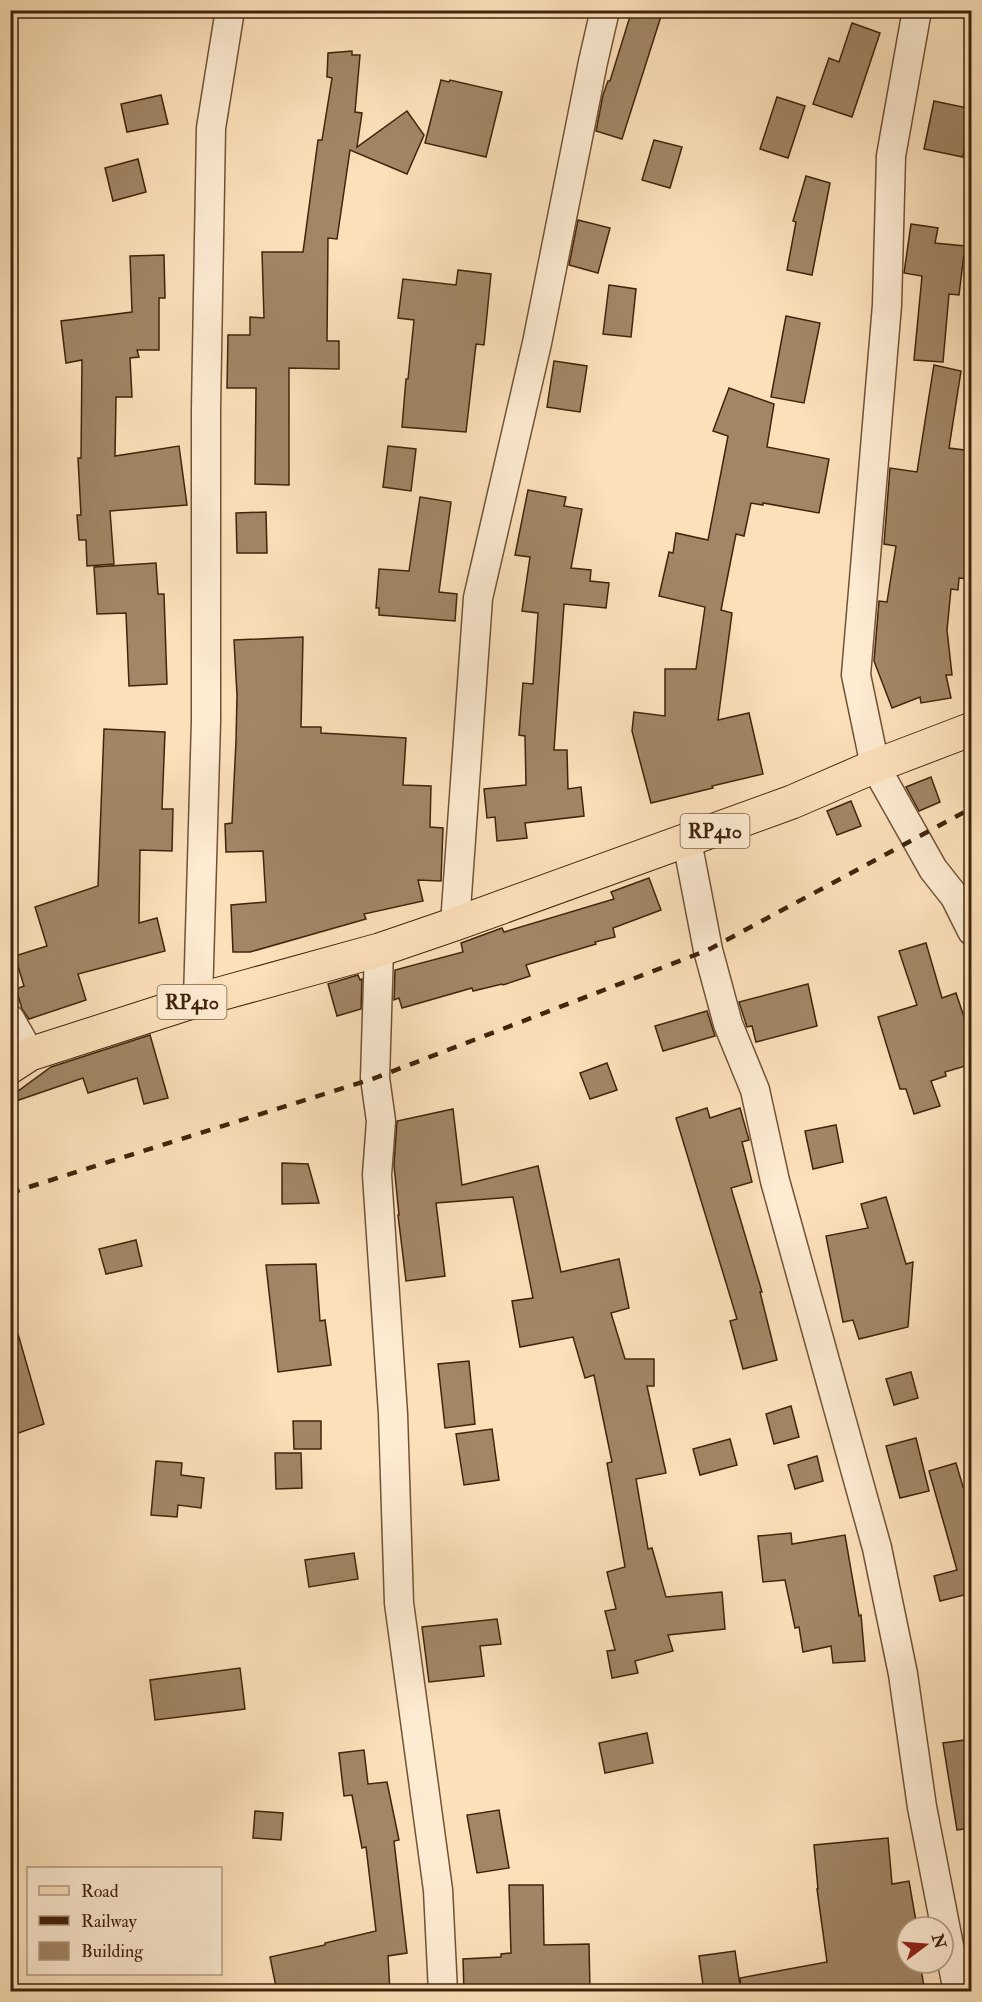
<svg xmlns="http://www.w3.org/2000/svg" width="982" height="2002" font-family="'IM FELL Double Pica',serif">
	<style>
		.building { fill: #a28666; stroke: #41240b; stroke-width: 1.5 }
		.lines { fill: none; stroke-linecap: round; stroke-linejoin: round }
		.street-casing { stroke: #705337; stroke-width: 31 }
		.primary-casing { stroke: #41240b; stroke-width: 35 }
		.street { stroke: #fdebd2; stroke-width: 28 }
		.primary { stroke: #fce0ba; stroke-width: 33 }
		.rail { stroke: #41240b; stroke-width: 4.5; stroke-dasharray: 10 10; stroke-linecap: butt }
		.labels { text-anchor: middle; stroke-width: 5; stroke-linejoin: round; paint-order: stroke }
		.shield { fill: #fdebd2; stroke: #796047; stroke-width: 1.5 }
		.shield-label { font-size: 20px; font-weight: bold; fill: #41240b }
	</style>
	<rect width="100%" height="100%" fill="#fce0ba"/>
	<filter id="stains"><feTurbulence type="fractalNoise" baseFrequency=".00333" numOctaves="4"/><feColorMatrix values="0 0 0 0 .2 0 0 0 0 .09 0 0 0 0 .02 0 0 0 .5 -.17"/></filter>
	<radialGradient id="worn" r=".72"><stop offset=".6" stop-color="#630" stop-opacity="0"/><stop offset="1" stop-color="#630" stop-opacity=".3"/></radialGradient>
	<g class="building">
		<polygon points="632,10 663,10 622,139 596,131 603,95 608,81 610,81"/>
		<polygon points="852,23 880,33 852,117 813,104 829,58 839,62"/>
		<polygon points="352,51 352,55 360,55 355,112 362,113 357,147 407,111 424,135 407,174 350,150 337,239 328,238 327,341 339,341 339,369 289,368 289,485 255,484 256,388 227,388 228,335 250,335 250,317 264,318 262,252 303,252 318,140 322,140 332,78 327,77 328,53"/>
		<polygon points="441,80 449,82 450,80 502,92 486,157 425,143"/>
		<polygon points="161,95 168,124 127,132 121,104"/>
		<polygon points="777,97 805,106 788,158 760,149"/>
		<polygon points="934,101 972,109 963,157 924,149"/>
		<polygon points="654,140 682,147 670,188 642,180"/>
		<polygon points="138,159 146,192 113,201 105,168"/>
		<polygon points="806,176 830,183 812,275 787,270 796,222 793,221"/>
		<polygon points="578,220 610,228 598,273 569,265"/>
		<polygon points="911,224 938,228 935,243 965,246 959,295 949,294 943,362 914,360 922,276 904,273"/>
		<polygon points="164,255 165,298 159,298 159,350 137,350 139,357 130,358 132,397 116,397 115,456 179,446 187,505 110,511 114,564 87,566 86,540 79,540 77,515 81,515 78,458 81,458 82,360 66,363 61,321 132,312 130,256"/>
		<polygon points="458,270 491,274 484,345 476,344 466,432 402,427 406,379 408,379 414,320 398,318 403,279 456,285"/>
		<polygon points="609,285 636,289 631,337 603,334"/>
		<polygon points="786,316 820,323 804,403 771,397"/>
		<polygon points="554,361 587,366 580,412 547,407"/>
		<polygon points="934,365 961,371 949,448 972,451 972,579 959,578 958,590 951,589 947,630 952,675 946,675 951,698 921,703 920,697 892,708 874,661 879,601 887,602 896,546 884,544 890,468 917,472"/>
		<polygon points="729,388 774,404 767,447 829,459 819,513 763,503 763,505 751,503 744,536 736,534 721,610 732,613 718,720 749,713 763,774 712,786 713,788 651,803 632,731 634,712 665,716 665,669 696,669 705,607 659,596 669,552 673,553 676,533 708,540 728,436 713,431"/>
		<polygon points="388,446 416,449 411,491 383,487"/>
		<polygon points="528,490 566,497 564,506 582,509 571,568 591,570 590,581 609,583 606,608 564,604 554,750 567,750 568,789 581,787 584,816 525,823 527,838 497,841 495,817 487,818 484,789 526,785 525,736 519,735 523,683 533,684 538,613 522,611 530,557 515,555"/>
		<polygon points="420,497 451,502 439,592 457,594 455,621 379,615 379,608 376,608 379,569 409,571"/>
		<polygon points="266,512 267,553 237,553 236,513"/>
		<polygon points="156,563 158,594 164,594 167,684 129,686 126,613 97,614 94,567"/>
		<polygon points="303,637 301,727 321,727 321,733 406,738 403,785 431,786 430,827 443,828 441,881 418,880 423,901 364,914 366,919 250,952 233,952 231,905 266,902 263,851 226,852 225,824 232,823 236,741 237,695 234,640"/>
		<polygon points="104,729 165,732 162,809 173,809 172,851 140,850 139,923 157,918 165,951 78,974 86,1000 29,1019 22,1009 16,989 24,986 15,956 47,946 35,907 98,886"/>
		<polygon points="931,777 940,802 919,811 906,787"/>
		<polygon points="851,801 861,826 837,835 827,811"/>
		<polygon points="649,878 661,910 613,928 615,937 595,942 596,944 526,965 530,976 503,985 502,984 473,991 472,988 402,1008 399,998 394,1000 395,970 463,952 461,943 502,928 504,932 614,899 611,892"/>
		<polygon points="926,943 942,998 956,993 964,1017 966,1017 972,1034 972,1064 945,1072 946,1076 931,1081 940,1106 914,1114 906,1089 900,1089 878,1017 917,1005 899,951"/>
		<polygon points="358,975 360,980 362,979 361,1009 337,1016 328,984"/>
		<polygon points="808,984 817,1026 756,1042 752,1026 747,1027 739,1002"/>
		<polygon points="707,1011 715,1036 663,1051 655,1026"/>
		<polygon points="150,1035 168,1098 144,1104 137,1078 88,1093 83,1078 13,1102 10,1097 51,1067"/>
		<polygon points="607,1063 617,1090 590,1099 580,1073"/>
		<polygon points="707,1108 710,1118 740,1108 749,1140 742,1142 752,1182 731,1188 762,1292 760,1292 777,1360 743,1369 730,1321 737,1319 676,1118"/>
		<polygon points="453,1109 462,1185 538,1166 561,1272 619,1259 629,1308 611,1313 625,1359 654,1359 654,1386 647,1386 666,1473 636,1479 648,1549 652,1548 666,1597 722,1592 725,1629 668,1635 673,1651 635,1661 638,1673 612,1678 607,1651 615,1650 605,1611 616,1609 607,1572 625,1567 607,1463 612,1462 594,1375 585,1378 573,1337 520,1347 512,1301 533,1298 513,1197 436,1203 445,1276 406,1281 398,1215 399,1215 394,1165 397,1121"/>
		<polygon points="836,1125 843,1162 813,1169 805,1131"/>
		<polygon points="282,1163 308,1164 319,1203 282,1204"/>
		<polygon points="886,1197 906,1264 913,1262 908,1327 859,1339 853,1320 843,1322 826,1236 868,1228 861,1204"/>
		<polygon points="136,1240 142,1266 106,1274 99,1249"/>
		<polygon points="316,1264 320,1321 325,1320 331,1365 278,1372 266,1265"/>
		<polygon points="18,1334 44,1424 10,1436 10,1335"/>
		<polygon points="469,1361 475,1424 445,1428 438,1364"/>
		<polygon points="911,1372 918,1398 894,1405 886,1379"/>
		<polygon points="791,1406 799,1437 774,1444 766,1414"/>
		<polygon points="293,1421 321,1421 321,1449 294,1449"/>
		<polygon points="492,1429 499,1480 464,1485 456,1434"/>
		<polygon points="916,1438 929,1491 900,1498 886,1446"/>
		<polygon points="730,1439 737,1465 700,1475 693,1449"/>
		<polygon points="275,1453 301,1453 302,1488 276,1489"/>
		<polygon points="817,1456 823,1481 795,1489 788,1465"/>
		<polygon points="156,1461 182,1463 181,1475 204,1478 201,1508 178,1505 177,1517 151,1515"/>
		<polygon points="956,1463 963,1487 965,1486 966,1490 972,1489 972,1593 940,1601 934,1576 957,1570 929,1471"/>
		<polygon points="791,1533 792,1544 845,1535 859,1616 861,1615 865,1661 833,1663 831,1646 803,1652 799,1627 795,1628 785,1580 763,1582 758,1536"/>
		<polygon points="354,1553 358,1579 309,1587 305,1560"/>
		<polygon points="497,1619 501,1644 480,1646 484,1676 429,1682 422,1627"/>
		<polygon points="240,1668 245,1709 155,1720 150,1680"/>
		<polygon points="647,1733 653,1763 605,1773 599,1743"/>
		<polygon points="972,1739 972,1828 957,1830 943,1743"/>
		<polygon points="364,1750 368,1784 387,1782 399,1840 394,1841 407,1953 388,1956 390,1992 277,1992 270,1957 325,1945 325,1943 376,1931 366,1847 362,1848 352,1795 344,1796 339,1753"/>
		<polygon points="499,1810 509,1868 477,1873 467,1815"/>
		<polygon points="255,1811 283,1813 281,1840 253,1838"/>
		<polygon points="888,1838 892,1884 909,1881 917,1927 907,1927 907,1963 920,1963 924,1987 900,1992 891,1992 890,1989 861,1992 741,1992 740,1978 827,1962 817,1889 818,1889 814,1845"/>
		<polygon points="509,1885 543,1885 544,1945 589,1944 590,1992 464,1992 463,1959 501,1957 501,1954 511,1953"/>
		<polygon points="735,1951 740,1986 704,1992 699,1956"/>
	</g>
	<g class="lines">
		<defs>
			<g id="street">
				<polyline points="917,10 891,156 887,305 856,675 875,766 933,869 955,897 972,931"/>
				<polyline points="687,841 708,950 728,1024 755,1090 775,1181 877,1548 903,1674 922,1807 958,1992"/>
				<polyline points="455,924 478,598 537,343 593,62 605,10"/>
				<polyline points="379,950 375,1078 381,1121 377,1175 393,1414 399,1603 438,1890 443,1992"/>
				<polyline points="198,1000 206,721 206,409 211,128 230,10"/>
				<polyline points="10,1019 30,1054"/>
			</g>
			<polyline id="primary" points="10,1067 30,1054 198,1000 379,950 455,924 792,802 875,766 972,729"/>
		</defs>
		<use href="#street" class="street-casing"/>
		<use href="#primary" class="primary-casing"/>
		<use href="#street" class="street"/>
		<use href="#primary" class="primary"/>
		<polyline class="rail" points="10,1193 375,1078 708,950 972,808"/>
	</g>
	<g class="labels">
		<g class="shield">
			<rect x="680.5" y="814" width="69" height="34" rx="4.5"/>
			<rect x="157.5" y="985" width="69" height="34" rx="4.5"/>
		</g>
		<g class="shield-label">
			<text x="715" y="838">RP410</text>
			<text x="192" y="1009">RP410</text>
		</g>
	</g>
	<rect width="982" height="2002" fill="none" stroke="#fce0ba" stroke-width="36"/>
	<rect x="12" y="12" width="958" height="1978" fill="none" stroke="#41240b" stroke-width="3"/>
	<rect x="18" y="18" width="946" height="1966" fill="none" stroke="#41240b" stroke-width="1.5"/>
	<rect x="27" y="1867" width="195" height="108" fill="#fdebd2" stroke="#b29b82" stroke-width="1.5"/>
	<rect x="39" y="1886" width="30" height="9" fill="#fce0ba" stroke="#b29b82" stroke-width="1.5"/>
	<text x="81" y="1897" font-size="18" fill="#41240b">Road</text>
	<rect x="39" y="1916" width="30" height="9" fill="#41240b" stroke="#b29b82" stroke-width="1.5"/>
	<text x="81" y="1927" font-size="18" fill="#41240b">Railway</text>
	<rect x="39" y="1942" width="30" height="18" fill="#a28666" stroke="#b29b82" stroke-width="1.5"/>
	<text x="81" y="1957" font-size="18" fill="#41240b">Building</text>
	<g transform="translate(925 1945) rotate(74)"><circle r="28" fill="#fdebd2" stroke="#b29b82" stroke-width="1.5"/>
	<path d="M0-4.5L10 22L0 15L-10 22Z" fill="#8f2418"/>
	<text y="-9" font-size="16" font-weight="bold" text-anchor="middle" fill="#41240b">N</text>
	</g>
	<rect width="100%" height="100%" filter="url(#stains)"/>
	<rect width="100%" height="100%" fill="url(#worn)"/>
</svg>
